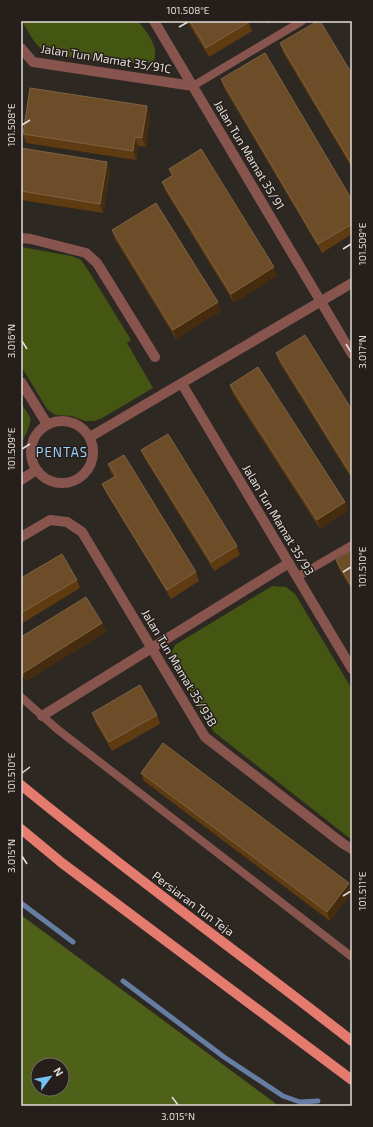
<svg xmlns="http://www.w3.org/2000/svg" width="373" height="1127" font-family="'Exo 2',sans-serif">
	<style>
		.green { fill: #455512 }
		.forest { fill: #4f6019; fill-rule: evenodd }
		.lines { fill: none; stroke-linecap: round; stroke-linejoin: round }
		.stream { stroke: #667ea3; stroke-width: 5 }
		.lane { stroke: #88544e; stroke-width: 8 }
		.street { stroke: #88544e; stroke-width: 10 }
		.primary { stroke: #e57b6f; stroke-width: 10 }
		.wall { fill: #5f3b11 }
		.shaded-wall { fill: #452c0f }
		.building { fill: #6d4d27; stroke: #7f6343 }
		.ticks { fill: none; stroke: #e2ddda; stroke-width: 1.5 }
		.labels { text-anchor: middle; stroke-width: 3; stroke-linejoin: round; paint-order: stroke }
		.street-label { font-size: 12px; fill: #e2ddda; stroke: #251e1a }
		.neighbourhood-label { font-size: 13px; letter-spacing: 1px; fill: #99d1f9; stroke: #251e1a }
		.neatline { fill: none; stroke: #e2ddda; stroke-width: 1.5 }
		.ticks-label { font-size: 10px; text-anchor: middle; fill: #e2ddda }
	</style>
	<rect width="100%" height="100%" fill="#2e2823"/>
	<g class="green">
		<path d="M22,21H138C147,33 159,45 154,61L145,64L51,55C35,47 31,36 22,21Z"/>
		<polygon points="21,247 72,256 81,260 88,270 131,340 127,343 153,388 102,418 94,421 85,421 72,416 55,415 47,409 21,366"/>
		<path d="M21,403C24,408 28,413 30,418C32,425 23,438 21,446Z"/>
		<polygon points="272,586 286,587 295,594 352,689 352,840 214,732 171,660 171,654 175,645"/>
	</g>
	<path class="forest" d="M21,915L279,1106H21ZM38,1065H62V1089H38Z"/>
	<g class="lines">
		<g class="stream">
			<polyline points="21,903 73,942"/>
			<polyline points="123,981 224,1057 283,1096 300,1102 318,1101"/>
		</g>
		<g class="lane">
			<polyline points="193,86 302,21"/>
			<polyline points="297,577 352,545"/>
			<polyline points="21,697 57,729 352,957"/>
		</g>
		<g class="street">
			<polyline points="154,21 352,354"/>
			<polyline points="21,48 33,62 193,86"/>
			<polyline points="21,238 31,239 86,253 97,263 155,357"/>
			<polyline points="21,382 47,424"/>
			<polyline points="182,384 352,669"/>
			<circle cx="62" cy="452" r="31"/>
			<polyline points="90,437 352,283"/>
			<polyline points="21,480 36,470"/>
			<polyline points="21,537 50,520 67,522 82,532 205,737 342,843 352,849"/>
			<polyline points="42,716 289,563"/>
		</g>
		<g class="primary">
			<path d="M21,785C129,874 242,955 352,1041"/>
			<polyline points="21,829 62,863 352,1080"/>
		</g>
	</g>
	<g class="wall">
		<polygon points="187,21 248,21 252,31 209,57"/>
		<polygon points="266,21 273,21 268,24"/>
		<polygon points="280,43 352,74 352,168 283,52"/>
		<polygon points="221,79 352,200 352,234 322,253 224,88"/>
		<polygon points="147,106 150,115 146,147 138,146 136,160 26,143 23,134"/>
		<polygon points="21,148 110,171 103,213 21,200"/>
		<polygon points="169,169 277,276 234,303 165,190 162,182 172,176"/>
		<polygon points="112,230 221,311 176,339 115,239"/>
		<polygon points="276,353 352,410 352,479 279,362"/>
		<polygon points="230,385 345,502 348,511 320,529 233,394"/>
		<polygon points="141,450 237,546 240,555 214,571 145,459"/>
		<polygon points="108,464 196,572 199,581 171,599 106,493 102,484 114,477 111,473"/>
		<polygon points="352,550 352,590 339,569 336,560"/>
		<polygon points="21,578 77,580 80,588 21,624"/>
		<polygon points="102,623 106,632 26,681 21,673 21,637"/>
		<polygon points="92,713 157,715 160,724 112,751 95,722"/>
		<polygon points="141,773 349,883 352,892 330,921 144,781"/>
	</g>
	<g class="shaded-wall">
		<polygon points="147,106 150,115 146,147 142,138"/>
		<polygon points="135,137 138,146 136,160 133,151"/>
		<polygon points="107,162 110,171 103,213 100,204"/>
		<polygon points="274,267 277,276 234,303 231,294"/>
		<polygon points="218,302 221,311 176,339 173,330"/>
		<polygon points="345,502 348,511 320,529 317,520"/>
		<polygon points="102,623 106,632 26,681 23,673"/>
		<polygon points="349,883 352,892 330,921 327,912"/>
	</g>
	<g class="building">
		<polygon points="190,21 248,21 249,22 206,48"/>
		<polygon points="318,21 320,21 352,74 352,165 280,43"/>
		<polygon points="265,53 352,200 352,224 318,244 221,79"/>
		<polygon points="30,88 147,106 142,138 135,137 133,151 23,134"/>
		<polygon points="21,148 107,162 100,204 21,191"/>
		<polygon points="201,149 274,267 231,294 162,182 173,175 169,169"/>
		<polygon points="156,203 218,302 173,330 112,230"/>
		<polygon points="305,335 352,410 352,476 276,353"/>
		<polygon points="258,367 345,502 317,520 230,385"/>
		<polygon points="168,434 237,546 211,562 141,450"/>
		<polygon points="124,455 196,572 167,590 102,484 116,476 108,464"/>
		<polygon points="352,550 352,587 336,560"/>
		<polygon points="62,554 77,580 21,613 21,578"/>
		<polygon points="86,597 102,623 23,673 21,670 21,637"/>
		<polygon points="140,685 157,715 109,742 92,713"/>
		<polygon points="163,743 349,883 327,912 141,773"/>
	</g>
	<path class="ticks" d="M179,27L188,22M22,125L30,120M343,249L351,244M22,341L27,349M346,344L351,352M22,449L30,444M343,572L351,567M22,773L30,767M22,856L27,864M343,896L351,891M172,1097L178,1105"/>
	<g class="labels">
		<g class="street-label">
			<text transform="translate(106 59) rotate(9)" y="4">Jalan Tun Mamat 35/91C</text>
			<text transform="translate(249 155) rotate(59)" y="4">Jalan Tun Mamat 35/91</text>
			<text transform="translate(278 520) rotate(59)" y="4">Jalan Tun Mamat 35/93</text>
			<text transform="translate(179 668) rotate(59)" y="4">Jalan Tun Mamat 35/93B</text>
			<text transform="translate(193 904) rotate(37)" y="4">Persiaran Tun Teja</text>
		</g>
		<g class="neighbourhood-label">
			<text x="62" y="457">PENTAS</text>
		</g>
	</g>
	<rect width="373" height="1127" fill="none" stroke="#251e1a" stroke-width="44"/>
	<g transform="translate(50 1077) rotate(58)"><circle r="19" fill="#251e1a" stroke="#716a67"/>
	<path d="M0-3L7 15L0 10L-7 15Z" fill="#73c1f5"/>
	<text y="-6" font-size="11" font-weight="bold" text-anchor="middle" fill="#e2ddda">N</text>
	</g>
	<rect x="22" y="22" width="329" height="1083" class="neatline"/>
	<g class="ticks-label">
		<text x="188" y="14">101.508°E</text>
		<text transform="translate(11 125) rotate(-90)" y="4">101.508°E</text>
		<text transform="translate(362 244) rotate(-90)" y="4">101.509°E</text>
		<text transform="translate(11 341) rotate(-90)" y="4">3.016°N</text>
		<text transform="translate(362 352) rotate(-90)" y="4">3.017°N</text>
		<text transform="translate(11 449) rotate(-90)" y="4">101.509°E</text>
		<text transform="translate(362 567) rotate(-90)" y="4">101.510°E</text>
		<text transform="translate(11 773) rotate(-90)" y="4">101.510°E</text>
		<text transform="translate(11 856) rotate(-90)" y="4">3.015°N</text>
		<text transform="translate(362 891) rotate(-90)" y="4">101.511°E</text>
		<text x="178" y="1120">3.015°N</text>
	</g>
</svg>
